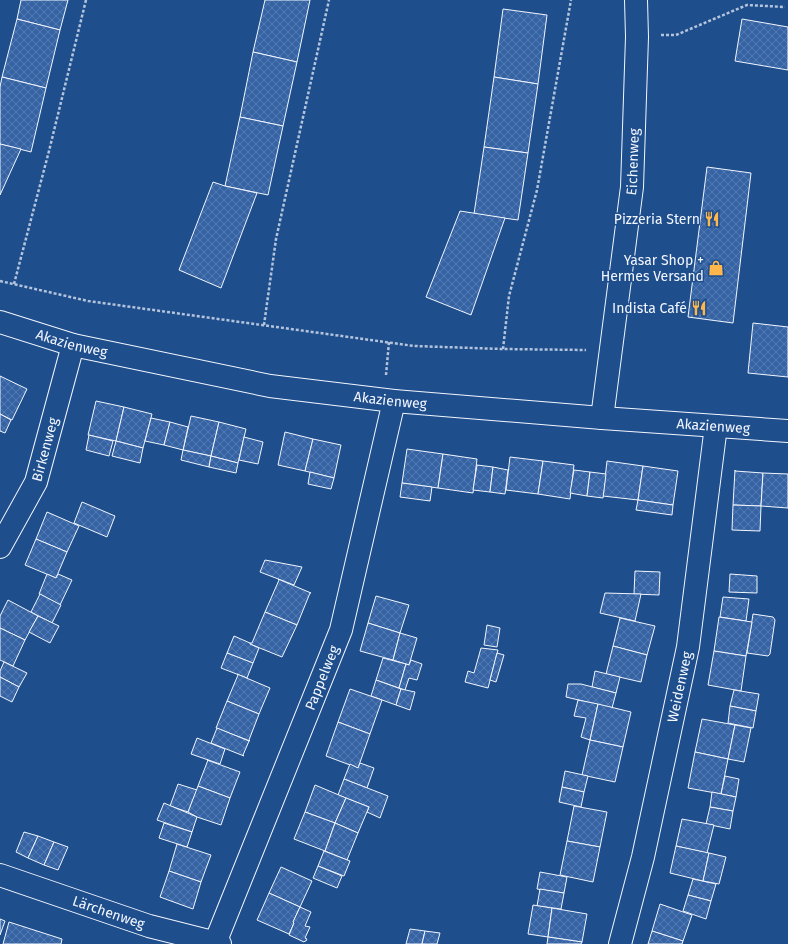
<svg xmlns="http://www.w3.org/2000/svg" width="788" height="944" font-family="'Fira Sans',sans-serif">
	<style>
		.building { fill: url(#building-cross-hatch); stroke: #f2f6ff }
		.lines { fill: none; stroke-linecap: round; stroke-linejoin: round }
		.minor-casing { stroke: #f2f6ff; stroke-width: 24 }
		.path { stroke: #b3c4dc; stroke-width: 2.5; stroke-dasharray: 3 2; stroke-linecap: butt }
		.minor { stroke: #1f4e8c; stroke-width: 22 }
		.labels { text-anchor: middle; stroke-width: 3; stroke-linejoin: round; paint-order: stroke }
		.street-label { font-size: 14px; fill: #f2f6ff; stroke: #1f4e8c }
		.poi-label { font-size: 14px; fill: #f2f6ff; stroke: #1f4e8c; text-anchor: end }
	</style>
	<defs>
		<pattern id="building-cross-hatch" width="8" height="8" patternUnits="userSpaceOnUse"><rect width="8" height="8" fill="#3563a3"/><path d="M0 0l8 8M0 8l8-8" fill="none" stroke="#537ab1"/></pattern>
	</defs>
	<rect width="100%" height="100%" fill="#1f4e8c"/>
	<g class="building">
		<polygon points="21,0 68,0 60,30 17,19"/>
		<polygon points="265,0 310,0 297,62 253,52"/>
		<polygon points="503,9 547,15 538,84 494,77"/>
		<polygon points="17,19 60,30 46,88 2,77"/>
		<polygon points="742,19 788,27 788,70 735,61"/>
		<polygon points="253,52 297,62 283,126 240,117"/>
		<polygon points="2,77 46,88 31,152 0,144 0,87"/>
		<polygon points="494,77 538,84 528,153 484,147"/>
		<polygon points="240,117 283,126 268,195 225,186"/>
		<polygon points="0,144 21,149 0,195"/>
		<polygon points="484,147 528,153 518,220 474,214"/>
		<polygon points="707,167 751,173 733,323 688,317"/>
		<polygon points="213,182 225,186 257,193 221,288 179,270"/>
		<polygon points="460,211 505,218 471,315 426,297"/>
		<polygon points="753,323 788,327 788,377 748,373"/>
		<polygon points="0,376 27,389 12,420 0,414"/>
		<polygon points="96,401 124,407 116,441 88,435"/>
		<polygon points="124,407 152,414 143,448 116,441"/>
		<polygon points="0,414 11,420 5,433 0,431"/>
		<polygon points="191,416 219,422 211,456 183,450"/>
		<polygon points="151,418 170,422 164,445 145,441"/>
		<polygon points="170,422 188,427 183,450 164,445"/>
		<polygon points="219,422 246,429 238,463 211,456"/>
		<polygon points="285,432 313,439 305,471 278,465"/>
		<polygon points="89,435 113,441 109,456 86,450"/>
		<polygon points="244,437 263,442 258,464 239,460"/>
		<polygon points="313,439 341,445 334,478 305,471"/>
		<polygon points="116,441 143,448 140,463 112,456"/>
		<polygon points="407,449 443,454 438,488 402,483"/>
		<polygon points="183,450 211,456 209,467 181,460"/>
		<polygon points="443,454 477,459 473,493 438,488"/>
		<polygon points="211,456 238,463 236,473 209,467"/>
		<polygon points="510,457 543,461 538,494 506,490"/>
		<polygon points="543,461 574,465 570,499 538,494"/>
		<polygon points="607,461 643,466 638,500 603,496"/>
		<polygon points="477,465 493,467 490,492 473,490"/>
		<polygon points="643,466 678,471 673,505 638,500"/>
		<polygon points="493,467 508,470 505,494 490,492"/>
		<polygon points="574,470 590,472 587,496 570,493"/>
		<polygon points="735,470 735,471 763,473 761,506 733,505"/>
		<polygon points="310,472 334,478 331,489 308,484"/>
		<polygon points="590,472 606,474 603,498 587,496"/>
		<polygon points="763,473 788,474 788,508 761,506"/>
		<polygon points="402,483 432,487 430,501 400,497"/>
		<polygon points="638,500 673,505 672,515 636,510"/>
		<polygon points="82,502 115,516 107,537 74,523"/>
		<polygon points="733,505 761,506 760,531 732,530"/>
		<polygon points="47,512 79,526 67,552 36,539"/>
		<polygon points="36,539 67,552 56,578 25,565"/>
		<polygon points="265,560 302,567 294,585 260,572"/>
		<polygon points="635,571 660,572 659,595 634,594"/>
		<polygon points="47,574 56,578 58,574 72,580 60,605 39,594"/>
		<polygon points="730,574 757,576 757,593 729,592"/>
		<polygon points="278,579 311,593 310,593 297,625 265,612 279,580"/>
		<polygon points="605,593 641,594 635,621 600,613"/>
		<polygon points="40,594 61,605 52,623 31,612"/>
		<polygon points="376,596 409,605 400,633 368,623"/>
		<polygon points="723,597 749,599 746,621 720,617"/>
		<polygon points="8,600 38,616 25,640 0,628 0,616"/>
		<polygon points="265,612 297,625 282,657 250,644 250,643 252,643"/>
		<polygon points="753,614 773,617 775,620 770,654 768,656 747,653"/>
		<polygon points="38,616 59,626 50,643 29,632"/>
		<polygon points="719,617 752,622 746,656 714,651"/>
		<polygon points="620,618 655,626 647,655 613,646"/>
		<polygon points="368,623 400,633 393,660 360,651"/>
		<polygon points="487,625 500,628 497,647 484,645"/>
		<polygon points="0,628 25,640 13,666 0,660"/>
		<polygon points="400,633 417,638 409,665 393,660"/>
		<polygon points="234,636 250,643 250,644 259,648 253,663 227,653"/>
		<polygon points="613,646 647,655 641,682 606,674"/>
		<polygon points="481,648 498,650 488,688 465,682 468,671 474,673"/>
		<polygon points="714,651 746,656 741,691 708,685"/>
		<polygon points="227,653 253,663 247,678 221,668"/>
		<polygon points="497,653 504,655 496,682 490,680"/>
		<polygon points="383,658 406,664 399,688 376,680"/>
		<polygon points="411,660 422,664 417,680 409,678 405,690 399,688 406,664 409,665"/>
		<polygon points="4,662 27,673 19,687 0,677 0,671"/>
		<polygon points="595,671 620,677 616,693 592,687"/>
		<polygon points="237,674 270,688 259,714 227,701 238,675"/>
		<polygon points="0,677 19,687 12,702 0,696"/>
		<polygon points="376,680 401,689 396,705 371,696"/>
		<polygon points="568,684 581,684 616,693 612,708 566,697"/>
		<polygon points="350,689 382,700 370,734 338,722"/>
		<polygon points="401,689 415,692 410,710 396,705"/>
		<polygon points="734,690 759,694 756,711 730,706"/>
		<polygon points="578,700 598,704 590,740 581,737 586,718 574,716"/>
		<polygon points="227,701 259,714 249,740 250,741 216,728"/>
		<polygon points="598,704 631,712 623,747 590,740"/>
		<polygon points="730,706 756,711 753,728 728,723"/>
		<polygon points="702,719 735,725 728,759 695,752"/>
		<polygon points="338,722 370,734 358,768 326,756"/>
		<polygon points="735,725 751,728 744,762 728,759"/>
		<polygon points="217,728 249,741 243,755 244,756 211,743"/>
		<polygon points="197,738 225,749 220,764 191,754"/>
		<polygon points="590,740 623,747 615,782 582,775"/>
		<polygon points="695,752 728,759 721,794 688,788"/>
		<polygon points="207,760 240,772 230,798 198,786 208,760"/>
		<polygon points="360,763 374,768 367,788 344,779 350,764 358,768"/>
		<polygon points="565,771 588,776 584,792 562,787"/>
		<polygon points="725,776 739,779 736,797 721,794"/>
		<polygon points="344,779 388,796 380,818 367,812 369,807 338,795"/>
		<polygon points="178,784 197,790 188,812 170,806"/>
		<polygon points="315,785 346,798 335,823 305,812"/>
		<polygon points="198,786 230,798 221,825 197,817 188,812"/>
		<polygon points="562,787 584,792 581,807 559,802"/>
		<polygon points="712,792 736,797 733,811 710,807"/>
		<polygon points="346,798 369,807 358,833 335,823"/>
		<polygon points="164,803 197,817 192,832 157,820"/>
		<polygon points="574,806 607,812 600,847 567,841"/>
		<polygon points="710,807 733,811 730,829 706,824"/>
		<polygon points="305,812 335,823 325,851 294,839"/>
		<polygon points="682,819 714,825 707,853 676,846"/>
		<polygon points="164,823 192,832 187,847 159,838"/>
		<polygon points="335,823 358,833 347,860 325,851"/>
		<polygon points="24,832 38,836 28,858 16,852"/>
		<polygon points="38,836 54,842 44,865 28,858"/>
		<polygon points="567,841 600,847 593,882 560,875"/>
		<polygon points="54,842 68,847 58,870 44,865"/>
		<polygon points="177,844 211,855 201,882 169,871"/>
		<polygon points="676,846 709,853 703,881 670,873"/>
		<polygon points="324,851 350,861 344,876 318,866"/>
		<polygon points="709,853 726,857 719,884 703,881"/>
		<polygon points="318,866 342,876 337,888 313,878"/>
		<polygon points="281,867 312,881 300,907 269,893"/>
		<polygon points="169,871 201,882 193,909 160,897"/>
		<polygon points="540,872 567,877 564,893 537,889"/>
		<polygon points="693,879 716,884 711,901 688,895"/>
		<polygon points="540,889 564,893 561,909 537,906"/>
		<polygon points="269,893 300,907 293,922 294,923 289,934 257,920"/>
		<polygon points="688,895 711,901 706,919 683,911"/>
		<polygon points="660,904 692,915 683,941 652,931"/>
		<polygon points="533,905 552,908 548,937 528,934"/>
		<polygon points="300,907 311,912 305,926 310,927 305,938 307,939 306,941 305,941 304,942 289,935 294,923 293,922"/>
		<polygon points="552,908 587,914 582,942 548,937"/>
		<polygon points="0,919 5,921 0,935"/>
		<polygon points="9,922 62,939 61,944 3,944"/>
		<polygon points="410,929 425,931 422,944 406,944"/>
		<polygon points="425,931 440,933 437,944 422,944"/>
		<polygon points="652,931 683,941 682,944 648,944"/>
		<polygon points="548,937 582,942 581,944 547,944"/>
	</g>
	<g class="lines">
		<defs>
			<g id="minor">
				<path id="s1" d="M0,322L73,345L270,386L394,401L602,418L788,431"/>
				<path id="s2" d="M602,418L632,187L637,37L636,0"/>
				<path id="s3" d="M0,547L36,482L73,345"/>
				<path id="s4" d="M0,875L149,926L220,944"/>
				<path id="s5" d="M215,943L341,630L394,401"/>
				<path id="s6" d="M620,944L643,857L688,647L716,426"/>
			</g>
		</defs>
		<use href="#minor" class="minor-casing"/>
		<g class="path">
			<polyline points="661,35 676,35 747,5 785,7"/>
			<polyline points="0,281 88,301 414,346 503,349 586,350"/>
			<polyline points="14,284 49,151 86,0"/>
			<polyline points="264,325 276,239 329,0"/>
			<polyline points="503,349 509,296 537,190 571,0"/>
			<polyline points="386,375 389,342"/>
		</g>
		<use href="#minor" class="minor"/>
	</g>
	<defs>
		<symbol id="restaurant-bare" viewBox="-9 -9 18 18"><path d="M-5-6h1v4h1v-4h1v4h1v-4h1v5L-1.5 .5V6h-2V.5L-5-1ZM5-6V6H3V1.5H1.5Q1.5-4 5-6Z" fill="#ffb74d" stroke="#1f4e8c" stroke-width="2.5" paint-order="stroke"/></symbol>
		<symbol id="shop-bare" viewBox="-9 -9 18 18"><path d="M-5-2.5h2.3a2.7 3.5 0 0 1 5.4 0H5L5.5 6h-11ZM-1.5-2.5h3a1.5 2.3 0 0 0-3 0Z" fill="#ffb74d" stroke="#1f4e8c" stroke-width="2.5" paint-order="stroke"/></symbol>
	</defs>
	<g fill-rule="evenodd">
		<use href="#restaurant-bare" x="701" y="208" width="22" height="22"/>
		<use href="#shop-bare" x="705" y="257" width="22" height="22"/>
		<use href="#restaurant-bare" x="688" y="297" width="22" height="22"/>
	</g>
	<g class="labels">
		<g class="street-label">
			<text dy="5" stroke="none"><textPath href="#s2" startOffset="258">Eichenweg</textPath></text>
			<text dy="5" stroke="none"><textPath href="#s1" startOffset="75">Akazienweg</textPath></text>
			<text dy="5" stroke="none"><textPath href="#s1" startOffset="399">Akazienweg</textPath></text>
			<text dy="5" stroke="none"><textPath href="#s1" startOffset="723">Akazienweg</textPath></text>
			<text dy="5" stroke="none"><textPath href="#s3" startOffset="108">Birkenweg</textPath></text>
			<text dy="5" stroke="none"><textPath href="#s5" startOffset="286">Pappelweg</textPath></text>
			<text dy="5" stroke="none"><textPath href="#s6" startOffset="264">Weidenweg</textPath></text>
			<text dy="5" stroke="none"><textPath href="#s4" startOffset="115">Lärchenweg</textPath></text>
		</g>
		<g class="poi-label">
			<text x="700" y="224">Pizzeria Stern</text>
			<text x="704" y="265">Yasar Shop +<tspan x="704" dy="16">Hermes Versand</tspan></text>
			<text x="687" y="313">Indista Café</text>
		</g>
	</g>
</svg>
